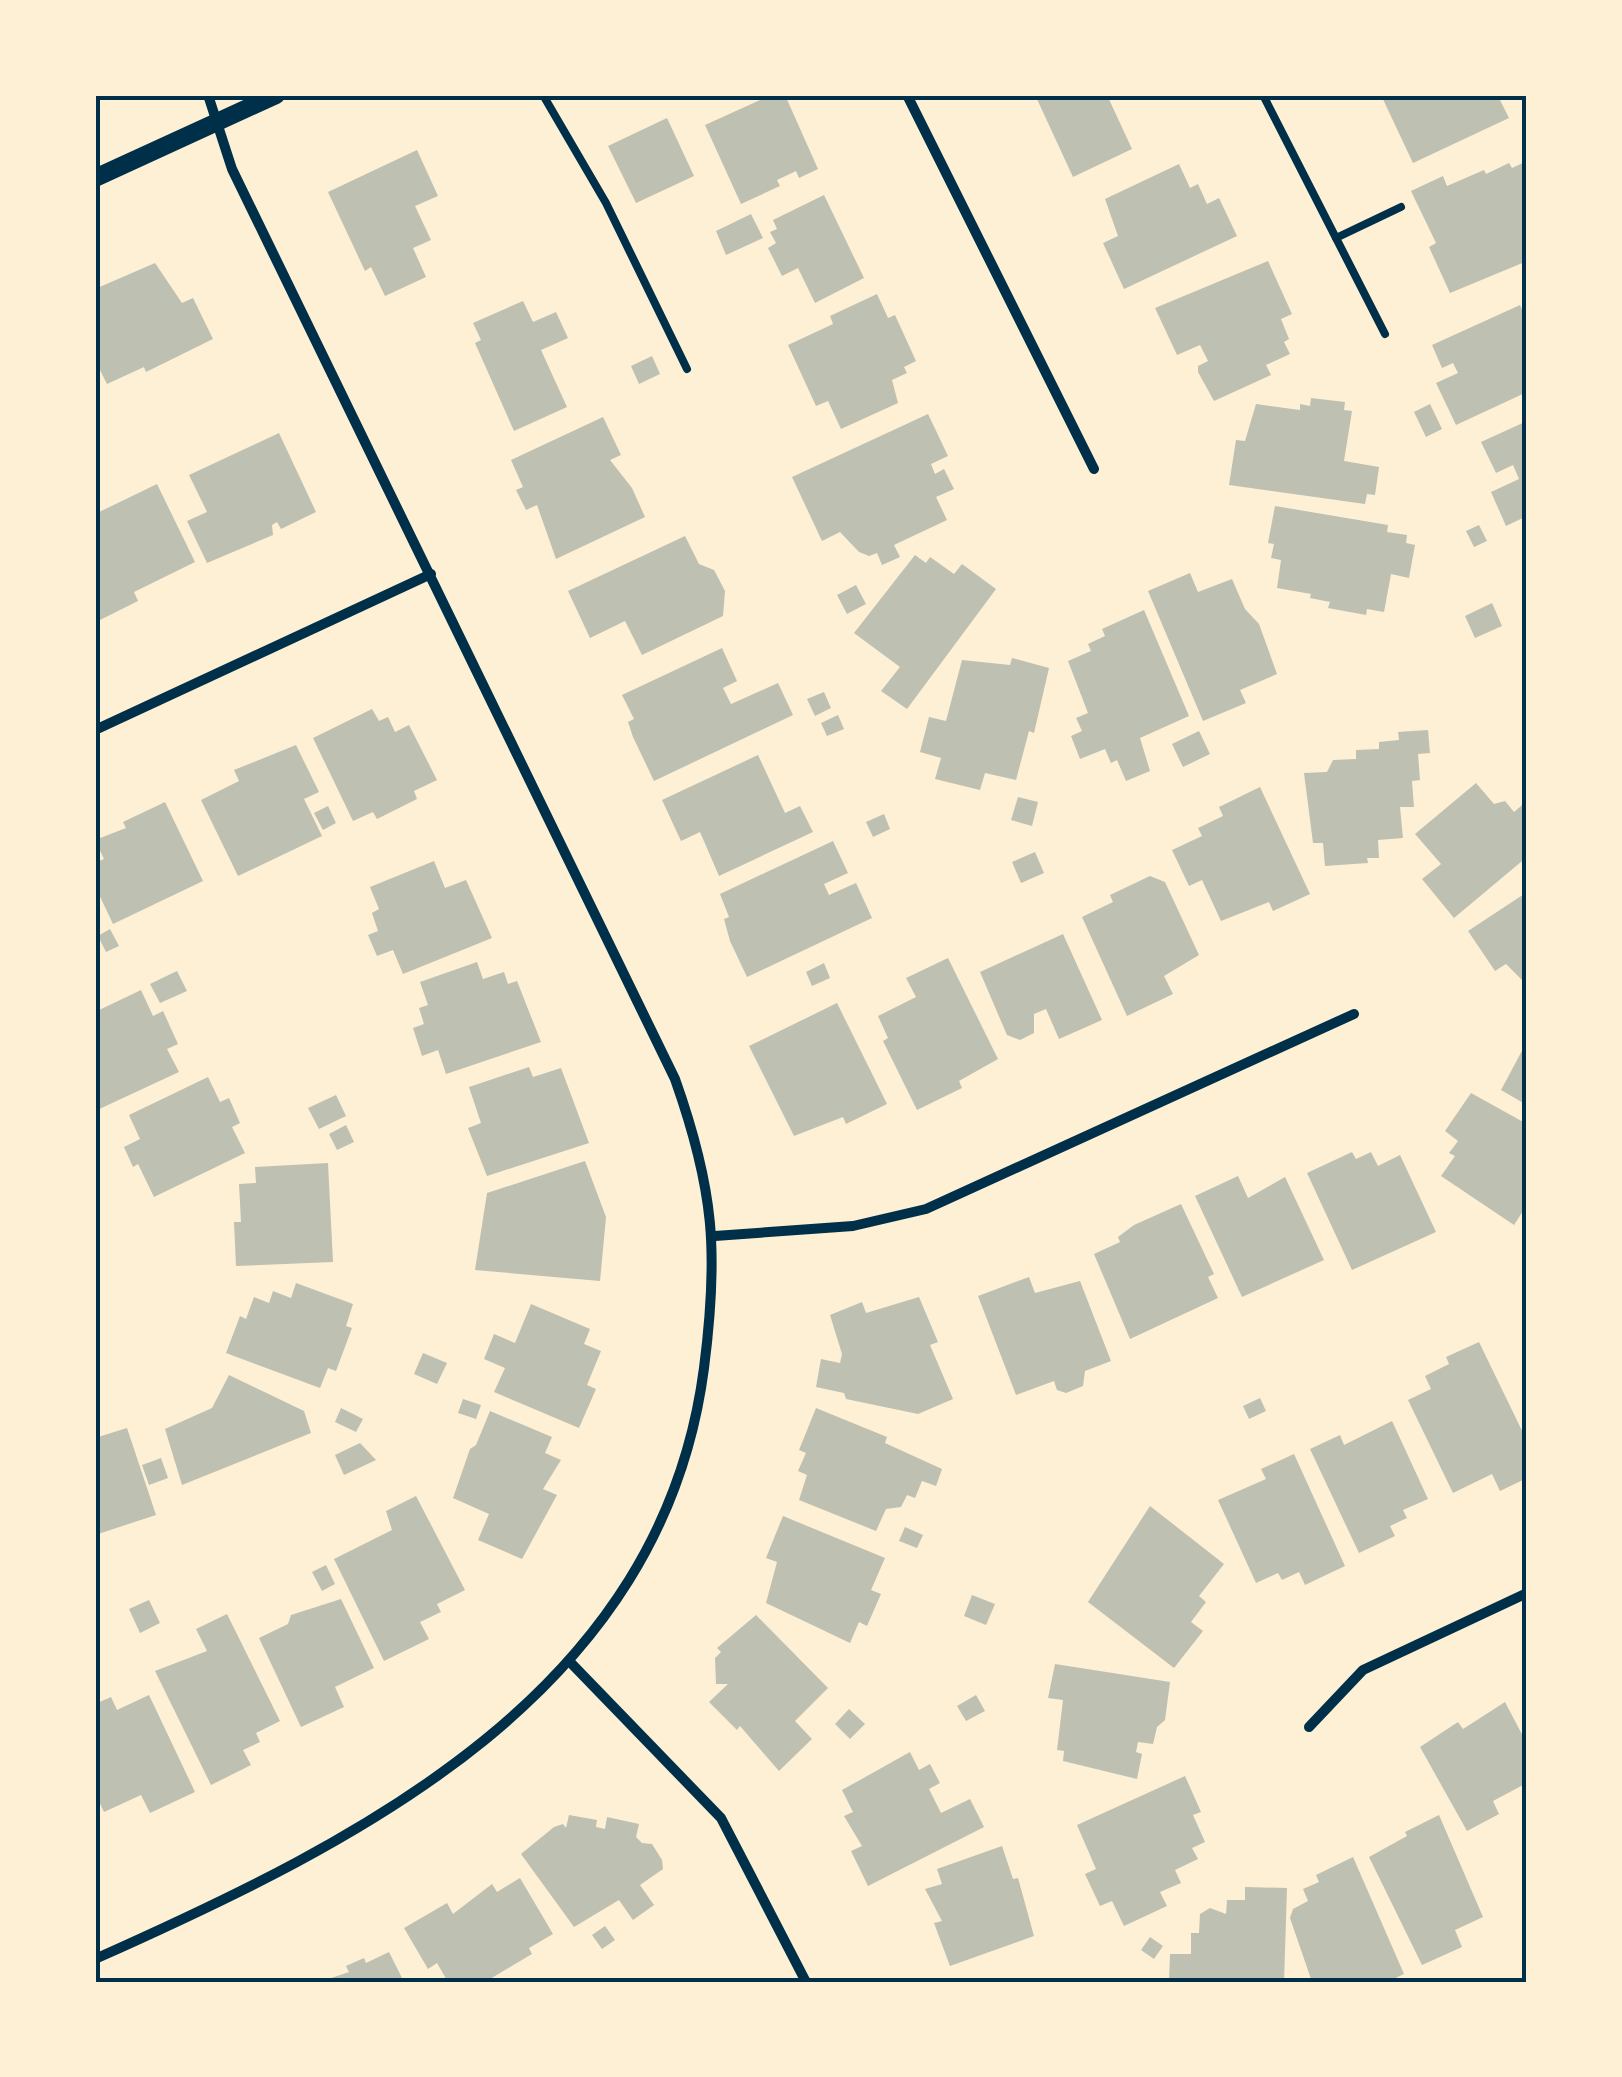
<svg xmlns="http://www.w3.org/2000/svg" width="1622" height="2077" font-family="Helvetica,sans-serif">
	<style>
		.building { fill: #bec0b2 }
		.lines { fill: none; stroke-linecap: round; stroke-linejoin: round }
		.service { stroke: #003049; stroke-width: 8 }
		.minor { stroke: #003049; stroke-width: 10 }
		.tertiary { stroke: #003049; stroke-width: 18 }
		.neatline { fill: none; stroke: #003049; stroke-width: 4 }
	</style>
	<rect width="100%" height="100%" fill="#fdf0d5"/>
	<g class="building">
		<polygon points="771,95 785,95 818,169 799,178 796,171 777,180 780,186 741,204 705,125"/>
		<polygon points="1040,95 1107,95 1132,149 1073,177 1036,97"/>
		<polygon points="1381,95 1510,95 1500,100 1509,118 1413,163"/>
		<polygon points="667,118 694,176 636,203 608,146"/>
		<polygon points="417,150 438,196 415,206 431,240 413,248 426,277 385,296 371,267 365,271 328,192"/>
		<polygon points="1525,162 1527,261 1450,293 1429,247 1436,243 1411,191 1443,176 1447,186 1484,170 1486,174 1509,163 1512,168"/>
		<polygon points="1179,164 1190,188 1198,184 1207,204 1219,198 1237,236 1124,289 1103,243 1118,236 1105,199"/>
		<polygon points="824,195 864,278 815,303 798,268 782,276 768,248 776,243 770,232 777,229 773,220"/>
		<polygon points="751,214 763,238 726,255 716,231"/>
		<polygon points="1268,261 1292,314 1281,319 1289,339 1284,342 1290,354 1266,365 1271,375 1214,401 1198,372 1198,366 1208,361 1200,345 1177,355 1155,308"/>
		<polygon points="155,263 182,303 193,298 213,339 146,372 144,367 107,384 95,360 95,289"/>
		<polygon points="877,294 888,318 895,315 916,361 904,367 907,373 892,380 898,403 841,429 828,401 816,406 788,345 833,324 830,316"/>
		<polygon points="523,301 533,322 556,312 568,338 541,350 567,407 514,431 475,343 481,340 473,323"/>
		<polygon points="1520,305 1527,320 1527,392 1456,425 1436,383 1458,373 1453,363 1442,368 1432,345"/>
		<polygon points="652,356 660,374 639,384 631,366"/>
		<polygon points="1311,398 1345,402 1344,410 1352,411 1344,461 1379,467 1375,495 1367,494 1365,504 1229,485 1236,440 1245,441 1256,404 1300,410 1300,404 1310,406"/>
		<polygon points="1430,404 1442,429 1426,437 1414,412"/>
		<polygon points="928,414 948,456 931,464 935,474 944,469 954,489 936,497 947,520 894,545 900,557 882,565 877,553 869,556 859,552 840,532 822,541 792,477"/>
		<polygon points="603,417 621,455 610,460 632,488 645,517 556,559 537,505 526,510 516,490 523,487 511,460"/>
		<polygon points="1527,421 1527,516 1506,526 1491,492 1519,479 1513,465 1496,473 1481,442"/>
		<polygon points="279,433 316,512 281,529 277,522 272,525 273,535 207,563 187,521 207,512 189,475"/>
		<polygon points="157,484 195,562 134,592 138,601 100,620 95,616 95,514"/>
		<polygon points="1275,506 1388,525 1387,532 1407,535 1406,543 1415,545 1409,578 1391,574 1384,612 1367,609 1366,615 1328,608 1330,602 1310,598 1311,594 1277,588 1281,560 1271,558 1274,544 1268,543"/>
		<polygon points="1479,525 1487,541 1474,547 1466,531"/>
		<polygon points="685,536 699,564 714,570 725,591 723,616 642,655 625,621 590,638 568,591"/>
		<polygon points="915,555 926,563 930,557 954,574 962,564 996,589 907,709 881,691 900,667 854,633"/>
		<polygon points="1190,573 1198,592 1232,579 1245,609 1259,624 1277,674 1240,690 1246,703 1203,721 1148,591"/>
		<polygon points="856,585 866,604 847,614 837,595"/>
		<polygon points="1492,603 1502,626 1475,638 1465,616"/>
		<polygon points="1144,610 1189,716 1140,738 1150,771 1126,781 1117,760 1111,763 1105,749 1080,759 1071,736 1082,731 1076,718 1088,713 1068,661 1091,651 1088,644 1105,636 1102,629"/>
		<polygon points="722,648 737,681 723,688 731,704 778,683 793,715 654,781 633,737 628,722 634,719 622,695"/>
		<polygon points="1012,658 1049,668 1034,733 1029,731 1016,780 985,773 980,790 935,779 941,758 920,752 929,717 946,721 962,660 1010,665"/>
		<polygon points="824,692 831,708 815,716 807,699"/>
		<polygon points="372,709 379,721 388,717 395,732 409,725 437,780 414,791 417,799 377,819 373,812 353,821 313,738"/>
		<polygon points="838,715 844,729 827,736 821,723"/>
		<polygon points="1428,730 1430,753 1418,754 1420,780 1412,781 1414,807 1400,807 1403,838 1378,840 1379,858 1367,858 1368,863 1325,866 1323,843 1313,843 1304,773 1327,772 1333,760 1356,759 1356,750 1379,749 1379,742 1399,740 1398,732"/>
		<polygon points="1199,731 1210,754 1183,767 1172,744"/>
		<polygon points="296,745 319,792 304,799 322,836 238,876 201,800 239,781 234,770"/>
		<polygon points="758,755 785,813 800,806 813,832 719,876 700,832 681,841 662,800"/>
		<polygon points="1476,783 1494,804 1505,801 1514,812 1527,801 1527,857 1454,918 1422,879 1441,864 1415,834"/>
		<polygon points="1260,787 1310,894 1273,911 1269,902 1221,921 1202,880 1189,886 1172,850 1202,836 1198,828 1223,816 1219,807"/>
		<polygon points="1018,797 1038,802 1032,826 1011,820"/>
		<polygon points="165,802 203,881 113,924 95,886 95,863 104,859 95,840 126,828 123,822"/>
		<polygon points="328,806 336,823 323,830 314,813"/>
		<polygon points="884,814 890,829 873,837 866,822"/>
		<polygon points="833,841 848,873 824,884 829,895 856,883 872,918 747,977 730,941 724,919 729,917 720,894"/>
		<polygon points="1035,852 1044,873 1021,883 1012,862"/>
		<polygon points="434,861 445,888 466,880 492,938 403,974 393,950 377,956 368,935 378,931 372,913 379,909 370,887"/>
		<polygon points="1150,876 1165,882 1199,955 1164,976 1173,994 1127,1016 1082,917 1113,902 1110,895"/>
		<polygon points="1527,892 1527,985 1506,964 1495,971 1468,931"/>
		<polygon points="110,929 119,946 106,952 98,936"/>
		<polygon points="1063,934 1102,1020 1059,1039 1046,1009 1034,1014 1034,1033 1020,1040 1007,1035 980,972"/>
		<polygon points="948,958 998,1059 959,1081 962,1088 917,1110 883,1041 888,1038 878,1016 916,997 906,978"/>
		<polygon points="477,962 483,979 504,972 508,984 517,981 541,1042 446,1074 438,1050 422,1056 413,1028 424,1024 419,1008 428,1005 420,982"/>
		<polygon points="824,963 830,978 812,986 806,972"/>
		<polygon points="177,971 187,991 160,1003 150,984"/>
		<polygon points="141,990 153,1016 163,1011 178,1044 167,1049 179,1072 95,1111 95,1012"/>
		<polygon points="837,1003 887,1104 846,1124 843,1117 794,1136 749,1046"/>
		<polygon points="1524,1047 1527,1049 1527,1105 1501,1090"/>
		<polygon points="529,1067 533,1077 561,1068 589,1143 487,1176 468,1128 481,1123 469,1087"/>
		<polygon points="208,1077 220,1102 229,1098 240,1123 232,1127 245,1153 154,1197 138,1164 133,1167 124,1147 140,1139 129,1115"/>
		<polygon points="1471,1093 1527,1124 1527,1205 1514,1225 1441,1176 1455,1156 1449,1153 1458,1141 1445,1131"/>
		<polygon points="336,1095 346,1116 319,1129 308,1108"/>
		<polygon points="346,1125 354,1142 337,1150 329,1134"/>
		<polygon points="1352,1152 1356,1159 1371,1152 1378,1166 1400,1155 1436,1232 1352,1270 1307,1173"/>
		<polygon points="585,1161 606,1217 600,1281 475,1270 487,1193"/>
		<polygon points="328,1163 333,1262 236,1266 234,1222 241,1222 239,1184 256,1183 255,1167"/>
		<polygon points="1238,1176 1248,1198 1285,1177 1324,1260 1242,1297 1195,1196"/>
		<polygon points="1181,1204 1214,1274 1208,1277 1218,1298 1130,1339 1094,1254 1120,1242 1118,1237 1134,1225"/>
		<polygon points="1029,1277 1035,1293 1080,1281 1111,1361 1085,1371 1083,1386 1066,1393 1057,1390 1054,1381 1016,1395 978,1296"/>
		<polygon points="296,1283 353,1304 346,1326 352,1328 336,1371 328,1368 320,1388 226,1353 240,1316 246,1319 254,1297 269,1303 273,1291 291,1298"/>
		<polygon points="919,1297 938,1342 930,1345 953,1399 918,1414 846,1399 844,1393 816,1387 821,1359 840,1363 842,1354 830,1315 862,1302 866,1313"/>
		<polygon points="531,1304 590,1329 584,1344 601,1351 587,1385 596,1389 579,1428 494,1392 505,1368 484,1359 494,1334 515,1343"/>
		<polygon points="1479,1342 1527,1441 1527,1478 1500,1491 1492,1474 1453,1493 1408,1400 1431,1389 1425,1376 1449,1364 1446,1357"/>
		<polygon points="423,1353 447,1363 437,1384 414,1374"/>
		<polygon points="229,1375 304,1411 311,1433 182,1485 165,1429 212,1408"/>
		<polygon points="1260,1398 1266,1411 1249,1419 1243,1406"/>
		<polygon points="463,1399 481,1405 476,1419 458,1413"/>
		<polygon points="341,1408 363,1419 356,1432 335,1422"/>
		<polygon points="816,1408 887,1437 885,1443 942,1469 936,1486 922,1481 915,1498 907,1495 901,1507 886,1509 876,1531 799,1500 807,1475 798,1471 806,1453 799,1450"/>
		<polygon points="490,1411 552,1437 545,1453 561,1460 543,1489 557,1495 522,1559 478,1540 489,1514 453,1498 470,1449 476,1445"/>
		<polygon points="1392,1421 1428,1499 1403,1510 1407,1518 1390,1526 1395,1536 1359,1553 1310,1449 1340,1435 1344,1445"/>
		<polygon points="127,1428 156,1515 95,1535 95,1438"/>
		<polygon points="360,1443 376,1460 344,1475 335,1455"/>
		<polygon points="1294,1454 1345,1566 1305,1585 1299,1572 1282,1580 1278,1573 1256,1583 1218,1500 1266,1479 1261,1469"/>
		<polygon points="161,1458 168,1478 149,1485 142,1465"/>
		<polygon points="416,1496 465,1590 437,1604 441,1612 420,1622 429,1639 384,1661 334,1559 392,1530 386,1511"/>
		<polygon points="1150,1506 1224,1564 1199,1596 1206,1602 1191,1622 1203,1631 1174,1668 1088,1602"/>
		<polygon points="783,1516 885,1558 871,1590 881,1594 867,1626 859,1622 850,1643 766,1603 777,1562 766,1558"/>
		<polygon points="905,1527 923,1535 917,1548 899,1541"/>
		<polygon points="326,1565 335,1584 322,1591 312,1572"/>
		<polygon points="972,1595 995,1604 986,1625 964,1616"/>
		<polygon points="341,1599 374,1668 335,1687 344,1707 301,1727 259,1638 288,1624 291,1615"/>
		<polygon points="149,1600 160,1623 140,1633 129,1609"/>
		<polygon points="227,1614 280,1721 256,1733 260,1742 243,1750 251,1765 211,1785 155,1671 207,1651 196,1629"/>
		<polygon points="756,1615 828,1688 795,1721 812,1739 779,1771 740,1726 737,1730 709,1702 728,1684 716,1684 715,1658 721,1652 717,1648"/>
		<polygon points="1055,1664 1170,1682 1165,1720 1157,1727 1153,1744 1138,1742 1136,1752 1142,1754 1137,1779 1063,1761 1064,1751 1057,1750 1063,1700 1048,1698"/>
		<polygon points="149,1695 195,1792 150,1813 141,1795 104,1812 95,1793 95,1704 111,1697 117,1710"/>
		<polygon points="976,1695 985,1711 966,1721 957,1706"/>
		<polygon points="1505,1702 1527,1744 1527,1783 1493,1801 1499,1814 1467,1831 1420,1747 1458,1722 1463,1729"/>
		<polygon points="849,1709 865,1724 850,1739 835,1724"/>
		<polygon points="910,1752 919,1770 930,1764 940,1783 929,1789 941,1813 970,1799 984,1827 868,1886 851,1851 862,1846 844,1816 853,1812 842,1790"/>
		<polygon points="1185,1776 1201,1812 1193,1815 1205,1842 1192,1848 1198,1859 1175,1870 1181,1883 1160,1892 1167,1906 1124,1926 1112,1901 1100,1906 1085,1874 1096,1869 1077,1825"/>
		<polygon points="569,1815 597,1820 596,1827 605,1829 607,1817 639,1824 636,1837 642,1843 652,1844 662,1860 663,1869 640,1885 654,1905 633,1920 619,1900 574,1927 521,1854 554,1827 563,1824 566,1828"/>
		<polygon points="1439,1815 1483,1917 1455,1930 1462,1947 1422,1965 1369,1857 1407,1836 1405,1832"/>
		<polygon points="1002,1846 1013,1879 1018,1878 1034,1936 950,1966 934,1923 942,1921 925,1889 942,1884 937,1869"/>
		<polygon points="1353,1857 1404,1974 1387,1982 1312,1982 1290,1918 1293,1909 1308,1901 1303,1889 1319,1882 1316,1875"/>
		<polygon points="520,1878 553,1934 529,1948 532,1954 485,1982 448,1982 437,1963 428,1969 404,1928 447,1903 453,1914 492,1884 497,1892"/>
		<polygon points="1245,1887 1287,1888 1284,1982 1169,1982 1170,1954 1191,1954 1191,1933 1199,1933 1200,1914 1210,1908 1226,1914 1227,1900 1245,1900"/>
		<polygon points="605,1926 615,1940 602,1949 592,1935"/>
		<polygon points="1150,1937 1163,1946 1154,1959 1141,1950"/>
		<polygon points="389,1952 404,1982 319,1982 349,1972 346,1966 364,1958 366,1963"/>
	</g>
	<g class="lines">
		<g class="service">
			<polyline points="543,95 606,203 687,369"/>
			<polyline points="1263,95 1385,334"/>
			<polyline points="1336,238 1401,207"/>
		</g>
		<g class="minor">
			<polyline points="907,95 1094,469"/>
			<polyline points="95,730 431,574"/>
			<polyline points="715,1236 853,1226 926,1209 1354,1014"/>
			<polyline points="571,1663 721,1818 806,1982"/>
			<polyline points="1309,1727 1363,1670 1527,1593"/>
			<path d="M95,1959C364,1839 662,1692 704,1368C719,1252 714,1189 675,1079L232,169L208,95"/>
		</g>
		<polyline class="tertiary" points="95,178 276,95"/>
	</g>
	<rect width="1622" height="2077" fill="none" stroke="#fdf0d5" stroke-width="195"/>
	<rect x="98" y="98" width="1426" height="1882" class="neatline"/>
</svg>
